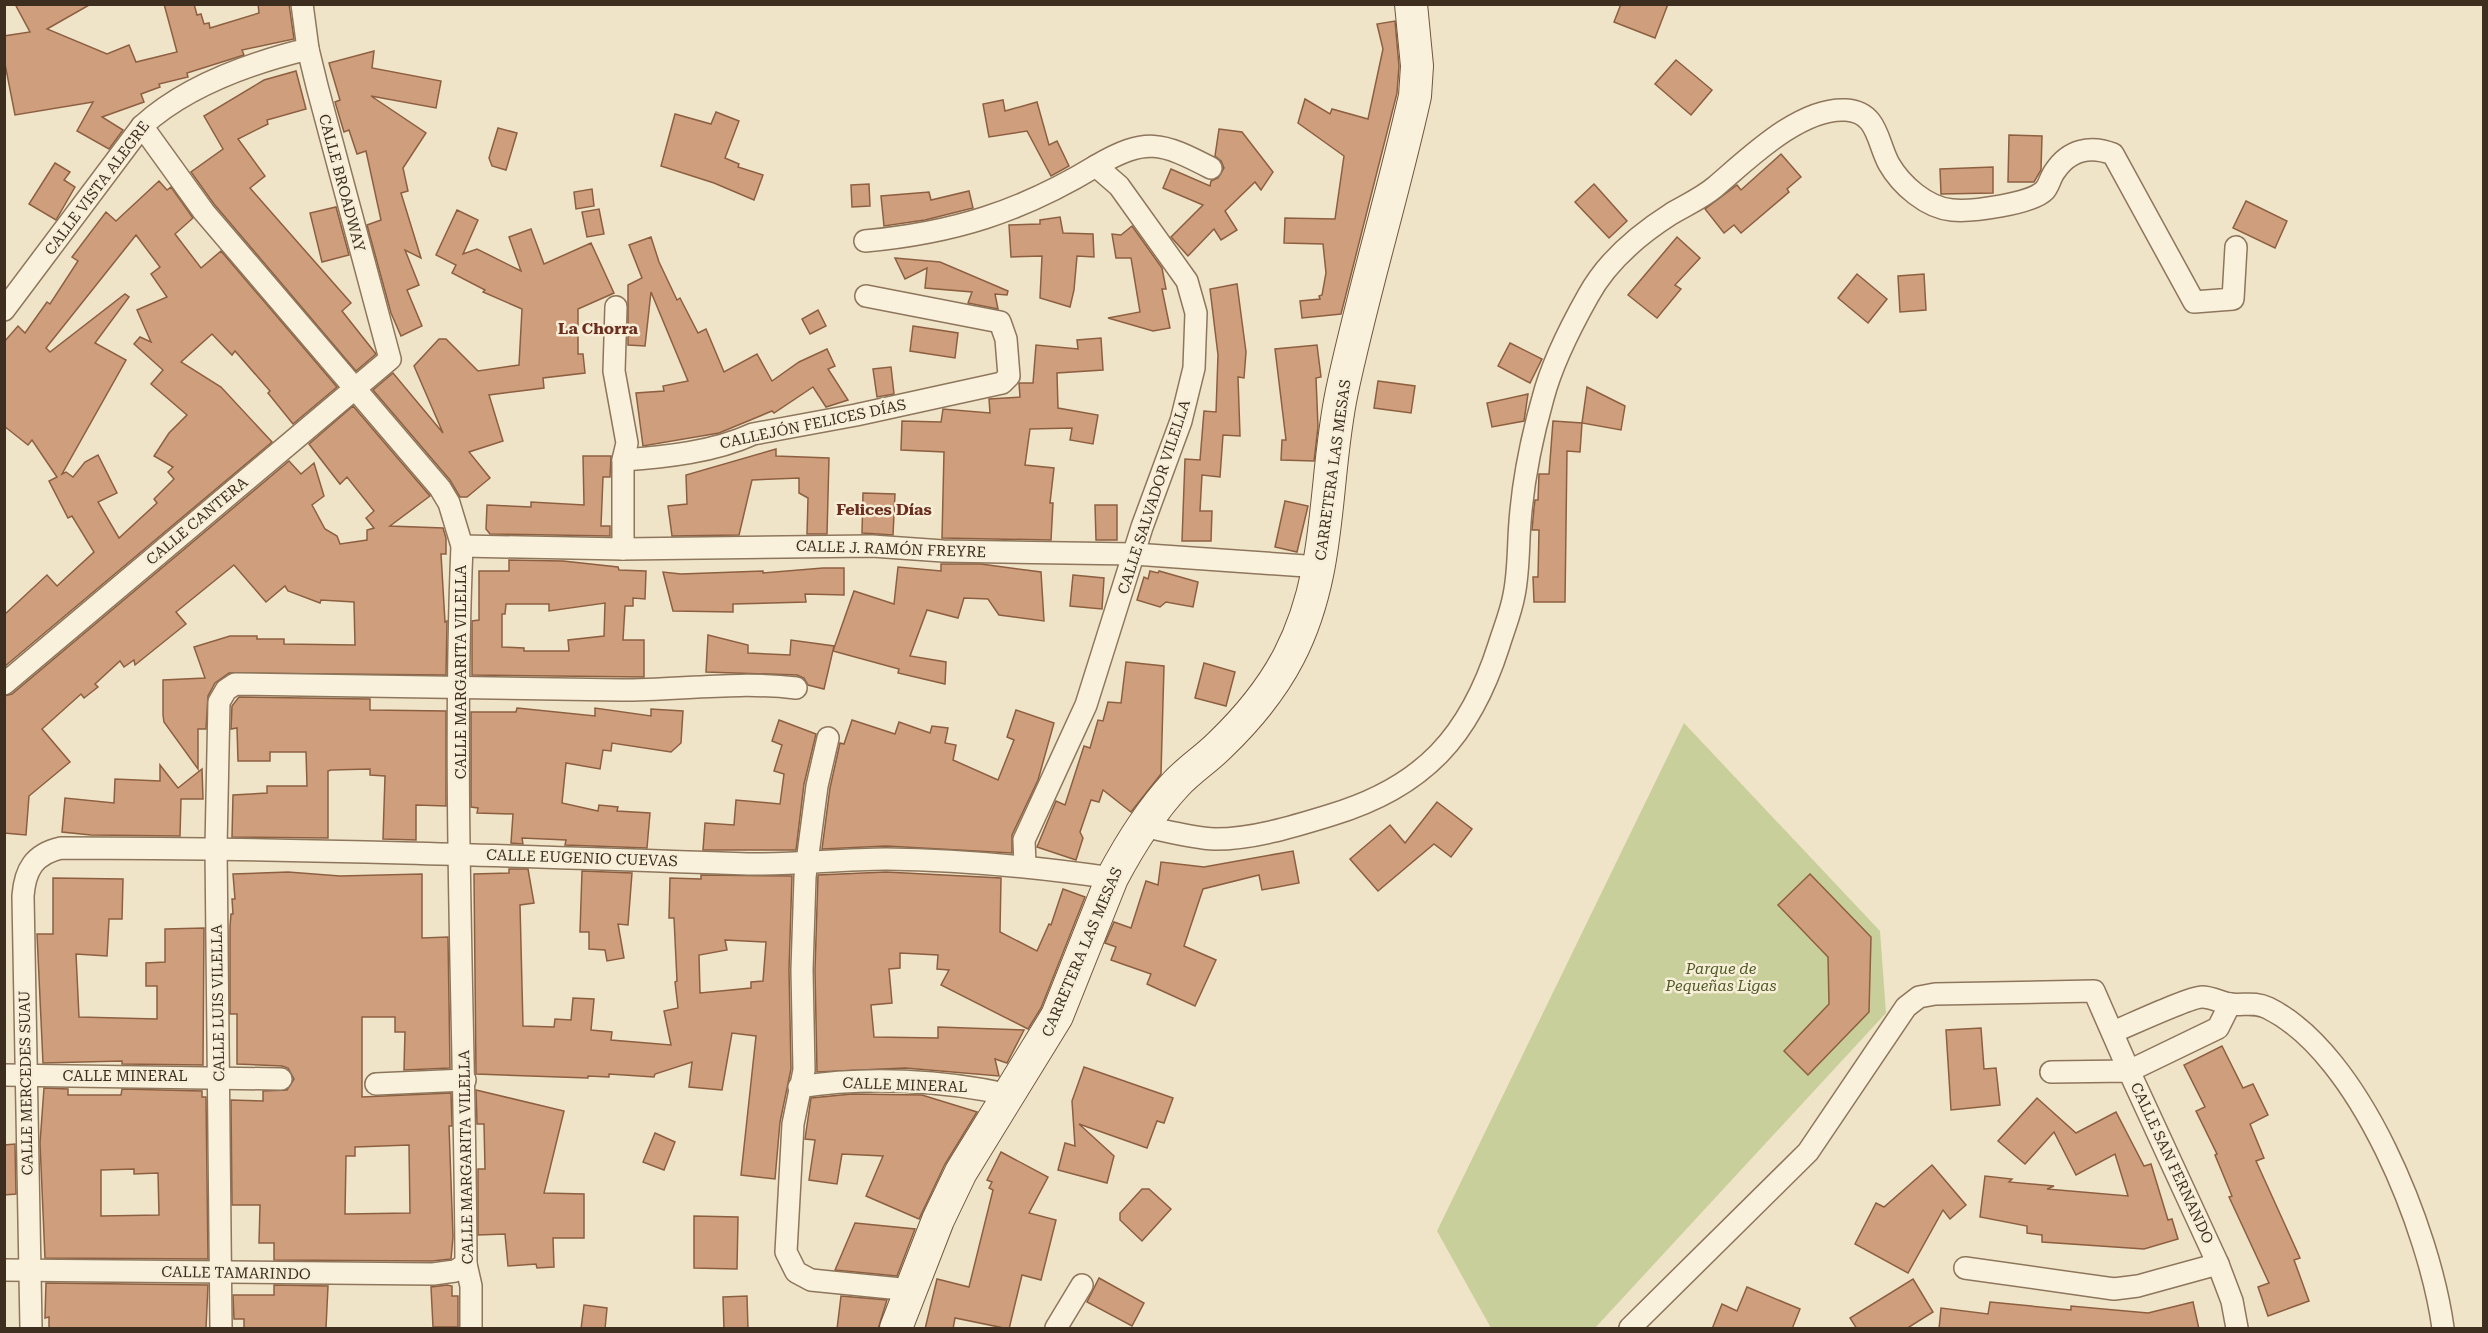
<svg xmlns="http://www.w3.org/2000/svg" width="2488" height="1333" font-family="'Roboto Serif',serif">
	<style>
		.green { fill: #c9cf9b }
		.building { fill: #cf9f7d; stroke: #8d5f41; stroke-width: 1.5; fill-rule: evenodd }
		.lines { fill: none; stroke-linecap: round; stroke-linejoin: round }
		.street-casing { stroke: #8d765c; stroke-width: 24 }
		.secondary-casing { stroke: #6f573f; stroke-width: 34 }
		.street { stroke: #faf1dc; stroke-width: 21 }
		.secondary { stroke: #faf1dc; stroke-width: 32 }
		.labels { text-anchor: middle; stroke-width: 5; stroke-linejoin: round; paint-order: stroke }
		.street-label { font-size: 15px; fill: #3d2e20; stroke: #f7eed8 }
		.park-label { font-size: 15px; font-style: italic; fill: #4d5a26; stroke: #f7eed8 }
		.neighbourhood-label { font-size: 16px; font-weight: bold; fill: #6b2e1e; stroke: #f7eed8 }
	</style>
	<rect width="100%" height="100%" fill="#f0e4c8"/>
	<polygon class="green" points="1684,723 1880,931 1886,1013 1595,1328 1491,1328 1437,1231"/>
	<g class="building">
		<polygon points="15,4 91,4 47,29 107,54 129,45 136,62 177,52 164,4 194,4 197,15 201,14 204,24 209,23 210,28 259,13 258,4 289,4 294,39 242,50 244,55 187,73 188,77 159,84 160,87 141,94 144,102 102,117 123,130 109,149 77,131 93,102 15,115 4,59 4,36 30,32"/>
		<polygon points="1621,4 1668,4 1655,38 1614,22"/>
		<polygon points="1395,21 1399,66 1397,93 1341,314 1302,318 1300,301 1320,299 1319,296 1322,295 1326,273 1323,244 1284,243 1285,218 1335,219 1344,156 1298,123 1305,99 1330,114 1332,109 1368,119 1383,49 1377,24"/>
		<polygon points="374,51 372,68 441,81 436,108 371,96 426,133 403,168 408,191 401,193 421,258 405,250 419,285 407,290 422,326 401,336 391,313 367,225 381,220 366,151 357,154 349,130 344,132 335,102 340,100 329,63"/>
		<polygon points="1676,60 1712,90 1691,115 1655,84"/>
		<polygon points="296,71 306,109 267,120 268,124 238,139 265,176 250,188 351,303 342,311 376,354 356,371 214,204 191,172 223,149 204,116 264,80"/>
		<polygon points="1003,100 1005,111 1037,102 1049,145 1057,141 1069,166 1051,176 1027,131 989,137 983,104"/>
		<polygon points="716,112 739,121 725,158 739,164 738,167 763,175 754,200 714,183 661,166 675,114 711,124"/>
		<polygon points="498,128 517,133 506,170 492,166 489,158"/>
		<polygon points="1219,129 1242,132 1273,172 1261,190 1255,182 1225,211 1237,230 1221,240 1214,229 1188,256 1171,237 1203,205 1163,188 1171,169 1210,186 1211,181 1218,178 1224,168 1221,161 1215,156"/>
		<polygon points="2009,135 2042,136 2041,170 2034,182 2008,182"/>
		<polygon points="1781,154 1801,177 1787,189 1789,192 1741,233 1734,225 1724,233 1705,209 1737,185 1741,190"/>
		<polygon points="55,163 70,172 64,180 75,187 56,220 29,204"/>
		<polygon points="1993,167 1993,193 1941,194 1940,169"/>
		<path d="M159,181L167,190L171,187L193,218L175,234L201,268L221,251L337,387L293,424L268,393L270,391L235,351L232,355L212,334L181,362L221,387L272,442L4,667V615L47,575L57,586L94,552L72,516L68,518L49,481L57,477L32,440L28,445L4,426V342L18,326L25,333L47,302L50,304L78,261L72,257L106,212L116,221ZM136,235L160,267L151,274L167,297L137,310L151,342L140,337L134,344L163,370L151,384L187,415L169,433L154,456L173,467L168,472L174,479L154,499L157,503L119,538L98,502L117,493L98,455L85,462L73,477L66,472L62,474L126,360L95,343L129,297L125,294L50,352L46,348Z"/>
		<polygon points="869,184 870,206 852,207 851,185"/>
		<polygon points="1594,184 1627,221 1609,238 1575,202"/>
		<polygon points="592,189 594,206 576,209 574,192"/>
		<polygon points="969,191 973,208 925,220 884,226 881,196 929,192 931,200"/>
		<polygon points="2246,201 2287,221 2275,248 2233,228"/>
		<polygon points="336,207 349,255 322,262 310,213"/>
		<polygon points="599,209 604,234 587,237 582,212"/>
		<polygon points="457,210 478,220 463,254 477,249 521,271 509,237 531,229 544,264 591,243 614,293 578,309 578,354 583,354 585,373 543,378 544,388 489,395 503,441 469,452 490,478 467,497 460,497 450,480 373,390 393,373 443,433 414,366 439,339 446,339 478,371 519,365 522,309 483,292 485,290 452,273 456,265 436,255"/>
		<polygon points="1060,217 1063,233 1093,234 1094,257 1077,256 1074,290 1070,307 1040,298 1042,256 1011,257 1009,225 1040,224 1040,220"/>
		<polygon points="1132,226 1162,268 1166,289 1162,289 1170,328 1153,331 1108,318 1140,312 1131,258 1116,258 1112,234 1121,235"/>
		<polygon points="651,237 659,262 677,300 680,298 698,333 706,329 724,372 757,354 772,381 799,362 827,349 835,366 828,369 848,400 826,407 813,387 774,413 772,411 719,433 643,446 636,393 664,391 663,386 688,381 651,292 645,346 628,345 628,285 642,278 629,245"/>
		<polygon points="1677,237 1700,258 1675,285 1681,289 1657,318 1628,295"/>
		<polygon points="895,258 940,262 1008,291 1007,295 995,294 998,309 968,303 972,292 925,288 927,268 905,279"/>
		<polygon points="1857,274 1887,299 1868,323 1838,298"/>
		<polygon points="1924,274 1926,310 1900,312 1898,276"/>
		<polygon points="1237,284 1246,352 1244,378 1238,377 1240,436 1223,435 1220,477 1202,475 1200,511 1212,511 1211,541 1182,541 1185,459 1200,460 1204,411 1216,412 1218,355 1210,289"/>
		<polygon points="818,310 826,326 810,334 802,319"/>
		<polygon points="913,326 958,333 955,358 910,351"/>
		<polygon points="1101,338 1103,370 1057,373 1058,408 1098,415 1093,444 1070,440 1072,428 1030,429 1025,465 1054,468 1050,503 1053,503 1051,540 942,538 944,452 901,450 902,421 941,422 943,409 990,413 989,399 1020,397 1019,383 1033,383 1036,345 1078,349 1077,340"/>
		<polygon points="1510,343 1542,359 1530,383 1498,366"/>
		<polygon points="1317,345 1321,377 1316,378 1318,427 1314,461 1281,460 1282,440 1286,440 1275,349"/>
		<polygon points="891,367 894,394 877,397 873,369"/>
		<polygon points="1378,381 1415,386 1411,413 1374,408"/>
		<polygon points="1587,387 1625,406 1621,430 1582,423"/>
		<polygon points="1528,394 1524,421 1492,427 1487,403"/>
		<polygon points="353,406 430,496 390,526 443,528 446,538 446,554 441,554 445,622 447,621 446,675 229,673 215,683 208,696 206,729 198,729 198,769 164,722 163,715 163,680 205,678 194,647 230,636 257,636 257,639 284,639 284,644 355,645 354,602 321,600 320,603 288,591 285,586 266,602 234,565 176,612 186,624 135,665 134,660 124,667 120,661 95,684 98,687 84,698 81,694 42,729 70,762 29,796 26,835 4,833 4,696 12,694 289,461 301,474 314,463 324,496 312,505 325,529 337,536 340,544 367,540 367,530 374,528 366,518 374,511 347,477 340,484 309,444"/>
		<polygon points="1553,421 1582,423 1580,452 1567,451 1565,602 1534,602 1533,577 1538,577 1539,530 1532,530 1534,508 1535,500 1538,500 1539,474 1549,474"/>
		<polygon points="776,449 776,456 829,458 827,534 807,534 808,498 799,493 799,478 752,480 739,535 672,536 668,506 687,504 686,475"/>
		<polygon points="583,456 611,456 610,477 603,477 601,526 610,526 610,536 490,534 486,529 487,505 531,507 531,502 584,505"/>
		<polygon points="863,493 895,494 893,535 862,533"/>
		<polygon points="1285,501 1308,506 1297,552 1275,547"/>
		<polygon points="1095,505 1117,505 1117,540 1096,540"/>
		<path d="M509,560L563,561L618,567L619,570L646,571L645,599L633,598V606H625L623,640H644V677L472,675V621L479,620V571H509ZM605,603L604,636L568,640L569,651H524V648L502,647V614H505L506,604H549V611Z"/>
		<polygon points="941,564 981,564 1041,572 1044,621 999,615 988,599 964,598 958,618 927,610 910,656 946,662 945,684 898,673 899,669 833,651 854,591 894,604 898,567 941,571"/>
		<polygon points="823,568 844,568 844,595 805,594 806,602 733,604 733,612 673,611 663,572 681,574 763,571 763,573"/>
		<polygon points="1150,571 1158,573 1159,571 1198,582 1193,607 1166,602 1160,607 1137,600 1144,577 1148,579"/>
		<polygon points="1073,575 1104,578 1102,609 1070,606"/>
		<polygon points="708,635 748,645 748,653 790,655 791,640 834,646 824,689 808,685 804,678 797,675 706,672"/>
		<polygon points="1126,662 1164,666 1161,774 1131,812 1103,790 1099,802 1091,800 1080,832 1083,838 1076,860 1037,847 1056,801 1065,805 1084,746 1090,748 1098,720 1103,721 1108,702 1121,703"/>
		<polygon points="1204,663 1235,672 1226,706 1195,698"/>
		<polygon points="239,697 370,699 370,710 446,711 446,806 416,805 416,840 383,839 385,776 370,775 370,769 331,770 328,771 328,838 232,837 233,795 267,793 267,786 307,786 306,752 270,752 270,761 238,761 237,728 231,729 232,706"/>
		<polygon points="517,708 595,716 595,708 651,716 651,709 683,711 681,743 671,752 612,743 611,751 603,750 600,769 566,763 562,803 598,811 599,805 618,807 617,811 650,813 647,848 565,845 566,840 522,838 523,844 511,843 513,814 477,813 478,808 471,807 471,712 516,712"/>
		<polygon points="1016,710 1054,723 1038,780 1012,835 1012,853 886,846 822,849 830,788 840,743 844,744 852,720 895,734 899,722 930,733 932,726 948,728 945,743 956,745 953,760 998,780 1014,740 1007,737"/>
		<polygon points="779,720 816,734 804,784 796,850 703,850 705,823 734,825 736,800 780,804 784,774 774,771 782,745 772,741"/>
		<polygon points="160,765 178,788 202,769 203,799 181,799 180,836 91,835 62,832 65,798 114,803 115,779 160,781"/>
		<polygon points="1437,802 1472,829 1451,857 1434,844 1378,891 1350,859 1390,825 1405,843"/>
		<polygon points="1293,851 1299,883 1262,890 1259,875 1203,889 1184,946 1216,960 1195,1006 1147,984 1151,974 1111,960 1116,947 1105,943 1114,922 1131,928 1146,881 1158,885 1161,862 1204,867"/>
		<path d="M509,869H528L534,903L520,905L523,1026L554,1027L555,1019L571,1020L573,998L594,999L591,1030L612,1032L611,1040L671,1045L664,1011L678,1008L675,982L677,981L674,918H669L670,878L701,879V875L792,876L789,970L791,1069L780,1122L775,1179L741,1175L756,1036L732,1033L722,1090L689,1087L692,1062L655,1074L654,1077L609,1074V1077L588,1076V1078L476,1074L474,874L509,873ZM725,940L766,942L763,981L751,982V988L700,993L699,955L727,950Z"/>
		<polygon points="582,871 632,873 628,925 618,924 624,958 607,961 605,950 589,949 589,932 580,932"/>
		<path d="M288,872L340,876L422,874V938L448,937L450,1068L404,1070L405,1032H395V1017H362V1097L451,1093L452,1126H449L453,1237L451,1259L432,1261L274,1260V1243H259L260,1205H232L231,1100L263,1101V1091L287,1090L294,1079L288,1068L282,1066L237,1064V1014H230V927L231,914H233L232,899H235L233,874ZM409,1145L410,1213L345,1214L346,1156H355V1147Z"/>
		<polygon points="886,872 1001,878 1000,932 1037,951 1049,924 1051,925 1063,889 1085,897 1041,1008 1028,1029 941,985 949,970 937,969 938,955 900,953 900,968 889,969 892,1003 871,1005 874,1037 938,1038 938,1027 1024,1030 1007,1063 995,1059 999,1076 905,1068 817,1072 815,970 818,875"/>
		<polygon points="1810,874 1871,937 1869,1012 1808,1075 1784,1051 1829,1004 1828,957 1778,905"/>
		<polygon points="53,878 123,879 122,919 109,919 107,956 76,954 79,1017 157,1019 157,986 146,986 146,963 165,962 165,929 204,928 203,1065 122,1064 122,1061 43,1063 37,934 53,934"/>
		<polygon points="1981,1028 1984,1069 1996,1068 2000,1105 1951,1110 1946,1030"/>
		<polygon points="2222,1046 2243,1088 2253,1084 2268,1115 2250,1124 2264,1158 2256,1161 2300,1258 2294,1260 2309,1301 2268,1316 2258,1287 2269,1283 2229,1197 2232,1196 2215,1155 2217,1154 2196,1111 2205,1107 2184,1065"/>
		<polygon points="1084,1067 1173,1098 1164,1123 1157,1121 1147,1148 1079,1124 1114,1156 1107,1183 1058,1170 1065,1143 1075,1146 1072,1101"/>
		<path d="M44,1088L68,1089V1095H121L122,1089L202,1091V1097H206L208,1259L45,1258L40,1143ZM134,1169V1174L158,1173L159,1215L101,1216V1170Z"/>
		<polygon points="476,1090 564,1111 544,1193 584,1194 584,1238 553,1238 554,1267 537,1268 536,1264 508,1266 505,1234 478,1235 478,1169 485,1169 484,1124 477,1124"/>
		<polygon points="852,1094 922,1095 977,1112 945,1164 919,1219 866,1196 883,1156 842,1154 837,1184 809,1180 815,1140 805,1139 811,1098"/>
		<polygon points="2037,1098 2076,1133 2116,1112 2144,1166 2151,1164 2168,1220 2172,1219 2178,1239 2144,1249 2042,1242 2042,1235 2027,1233 2027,1226 1980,1217 1985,1176 2012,1179 2009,1182 2054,1186 2047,1189 2128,1196 2115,1154 2076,1175 2054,1132 2025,1164 1998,1141"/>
		<polygon points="655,1133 675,1142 664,1170 643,1162"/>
		<polygon points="15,1144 16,1194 4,1195 4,1145"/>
		<polygon points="1001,1152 1048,1177 1029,1213 1056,1220 1041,1280 1022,1275 1009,1329 955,1318 953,1329 925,1329 937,1279 969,1287 993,1190 989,1188 992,1182 987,1180"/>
		<polygon points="1932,1165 1966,1205 1950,1219 1943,1210 1908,1273 1855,1244 1876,1203 1884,1207"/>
		<polygon points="1142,1189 1149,1189 1171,1209 1142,1241 1120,1220 1120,1213"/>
		<polygon points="694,1216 738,1217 737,1269 694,1268"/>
		<polygon points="855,1223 915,1229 897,1276 835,1270"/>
		<polygon points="1099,1278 1144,1303 1132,1326 1087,1302"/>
		<polygon points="1913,1279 1933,1312 1906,1329 1857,1329 1850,1318"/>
		<polygon points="46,1283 208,1285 206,1328 49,1329 49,1317 45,1318"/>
		<polygon points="274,1285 328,1286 326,1328 244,1329 244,1319 234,1319 233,1295 274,1295"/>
		<polygon points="447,1285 452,1286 452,1296 458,1296 458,1327 433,1327 431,1287"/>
		<polygon points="1747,1287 1800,1309 1792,1329 1712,1329 1722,1304 1737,1311"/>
		<polygon points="747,1296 748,1329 724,1329 723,1297"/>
		<polygon points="841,1296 887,1300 878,1329 837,1329"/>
		<polygon points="1990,1302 2071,1310 2071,1306 2148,1313 2193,1302 2199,1329 1939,1329 1941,1308 1988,1314"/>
		<polygon points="584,1305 607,1308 605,1329 581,1329"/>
	</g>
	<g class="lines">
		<defs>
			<g id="street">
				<path d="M142,126L204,212L440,488L449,503L462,546C452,785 465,1025 466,1264L471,1286V1328"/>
				<path d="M1096,166C1146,137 1161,142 1211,168"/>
				<path d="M865,241C953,233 1020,212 1096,166L1119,186L1187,281L1196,313L1194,368L1181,421L1142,527L1086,705L1024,840L1025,865"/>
				<polyline points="616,307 614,371 627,443 623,460 623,549"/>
				<path d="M4,310L142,126C187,85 250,63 308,49"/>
				<path d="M623,460C665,457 714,452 753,434L856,415L1002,383L1009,376L1006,339L1000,322L866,296"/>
				<polyline points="462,546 623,549 872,546 943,551 1134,554 1320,567"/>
				<polyline points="4,684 390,359 317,86 308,49 302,4"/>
				<polyline points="828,738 817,786 805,877 802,970 804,1070 793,1124 786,1252 796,1272 811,1280 911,1290"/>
				<path d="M1143,826C1167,831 1191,838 1215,839C1254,839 1295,826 1331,815C1424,787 1470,736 1499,645C1504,629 1511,612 1514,595C1519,571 1518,546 1520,522C1523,481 1532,437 1543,398C1552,363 1570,328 1588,296C1607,261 1638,235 1671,214C1686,205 1702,198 1715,187C1748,159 1800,107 1846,110C1878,112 1877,142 1889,164C1901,185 1927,208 1952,210C1971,212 2032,204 2045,190C2049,185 2051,176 2055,171C2069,150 2090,145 2113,154L2194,302L2233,299L2236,247"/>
				<path d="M2113,1032C2128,1026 2190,997 2202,997C2211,997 2220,1002 2229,1004C2243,1006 2254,1001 2268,1008C2361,1054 2430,1232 2443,1328"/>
				<polyline points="2051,1072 2129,1071 2218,1264 2232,1301 2237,1328"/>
				<polyline points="4,1075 281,1079"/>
				<polyline points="376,1084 465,1080"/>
				<path d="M799,1087C866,1076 944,1080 1010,1095"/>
				<polyline points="1965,1268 2114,1289 2138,1286 2218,1264"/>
				<polyline points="4,1270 433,1274 455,1271 466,1264"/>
				<path d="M31,1328L23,896C25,870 34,854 61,848C290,848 519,856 748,864C794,865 840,859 886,859C962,860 1037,867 1112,878"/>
				<path d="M221,1328L216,848L219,702L226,690L235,684L621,690C679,690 738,681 796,688"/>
				<polyline points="1056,1328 1082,1285"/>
				<polyline points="1630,1328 1808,1152 1906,1007 1919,997 1935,994 2094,991 2129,1071 2218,1028 2230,1004"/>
			</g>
			<path id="secondary" d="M896,1328L938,1220L961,1172L1057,1016L1112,878C1130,844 1150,812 1176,784C1189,770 1206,759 1220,745C1247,719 1272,689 1289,656C1333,571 1323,481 1342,391C1363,292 1393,195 1415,96L1417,66L1411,4"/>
		</defs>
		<use href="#street" class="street-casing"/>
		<use href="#secondary" class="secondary-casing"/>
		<use href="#street" class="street"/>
		<use href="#secondary" class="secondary"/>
	</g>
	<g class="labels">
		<g class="street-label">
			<text transform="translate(342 183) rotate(75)" y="5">CALLE BROADWAY</text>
			<text transform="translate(97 188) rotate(-53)" y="5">CALLE VISTA ALEGRE</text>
			<text transform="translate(813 424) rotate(-12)" y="5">CALLEJÓN FELICES DÍAS</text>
			<text transform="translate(1333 470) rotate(-82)" y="5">CARRETERA LAS MESAS</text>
			<text transform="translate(1154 497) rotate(-72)" y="5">CALLE SALVADOR VILELLA</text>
			<text transform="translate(197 521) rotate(-40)" y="5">CALLE CANTERA</text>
			<text transform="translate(891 549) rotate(2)" y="5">CALLE J. RAMÓN FREYRE</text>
			<text transform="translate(461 672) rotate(-90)" y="5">CALLE MARGARITA VILELLA</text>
			<text transform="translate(582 858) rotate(2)" y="5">CALLE EUGENIO CUEVAS</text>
			<text transform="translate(1082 952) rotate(-67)" y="5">CARRETERA LAS MESAS</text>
			<text transform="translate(218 1003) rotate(-91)" y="5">CALLE LUIS VILELLA</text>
			<text x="125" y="1081">CALLE MINERAL</text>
			<text transform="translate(26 1083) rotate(-91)" y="5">CALLE MERCEDES SUAU</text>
			<text transform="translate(905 1085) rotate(2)" y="5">CALLE MINERAL</text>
			<text transform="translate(466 1157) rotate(-91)" y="5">CALLE MARGARITA VILELLA</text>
			<text transform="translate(2172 1163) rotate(65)" y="5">CALLE SAN FERNANDO</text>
			<text transform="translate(236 1273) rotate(1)" y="5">CALLE TAMARINDO</text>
		</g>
		<g class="park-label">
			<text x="1721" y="974">Parque de<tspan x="1721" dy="17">Pequeñas Ligas</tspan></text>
		</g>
		<g class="neighbourhood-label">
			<text x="598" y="334">La Chorra</text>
			<text x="884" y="515">Felices Días</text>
		</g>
	</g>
	<rect width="2488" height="1333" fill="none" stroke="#3d2e20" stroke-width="12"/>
</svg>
